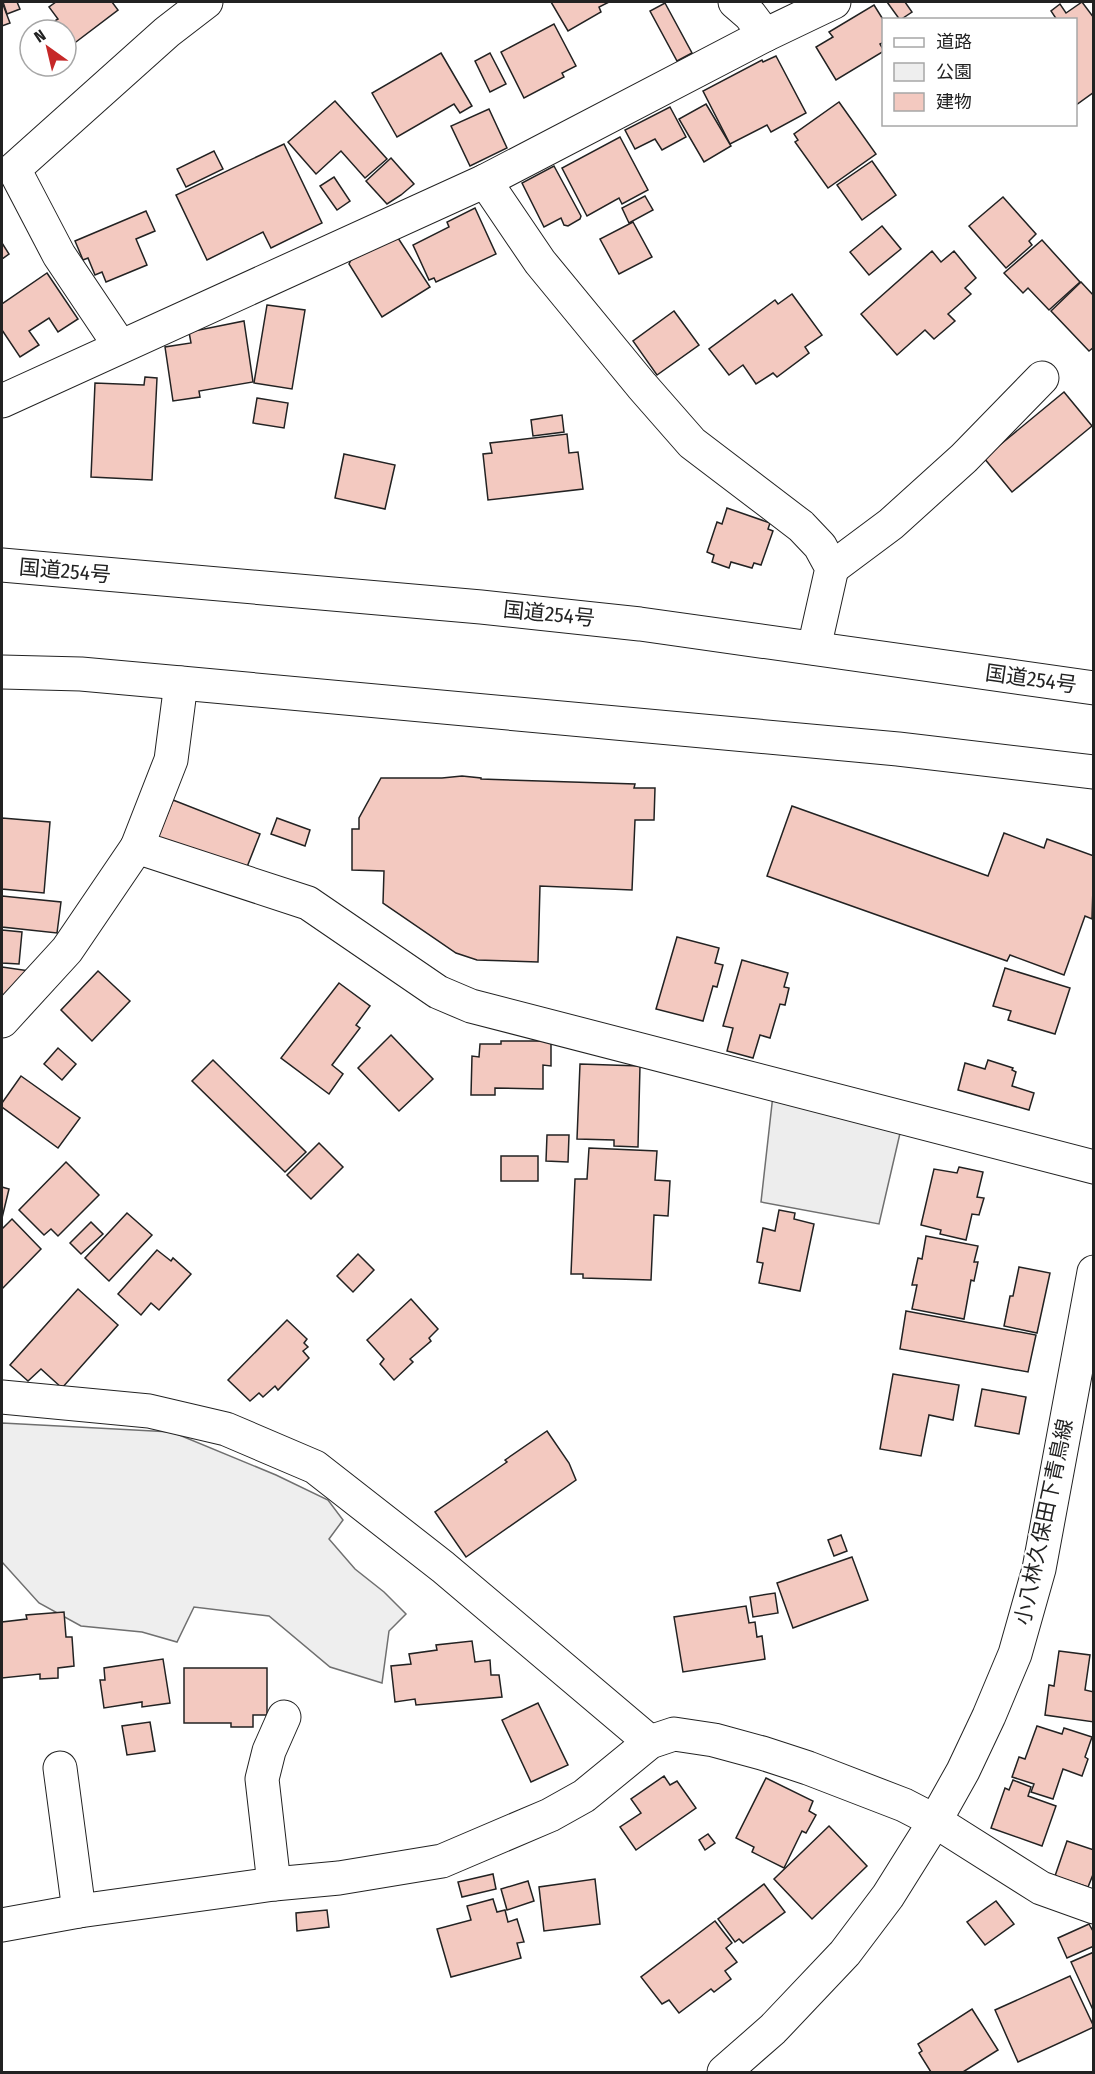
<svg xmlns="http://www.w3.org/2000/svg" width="1095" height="2074" font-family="'Fira Sans Condensed','Noto Sans JP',sans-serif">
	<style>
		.green { fill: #eee; stroke: #6f6f6f; stroke-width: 1.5 }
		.parking { fill: #ededed; stroke: #6f6f6f; stroke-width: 1.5 }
		.building { fill: #f3c9c0; stroke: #222; stroke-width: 1.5 }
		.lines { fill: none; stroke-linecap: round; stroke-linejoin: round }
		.minor-casing { stroke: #222; stroke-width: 35 }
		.major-casing { stroke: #222; stroke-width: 35 }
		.highway-casing { stroke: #222; stroke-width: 35 }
		.minor { stroke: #fff; stroke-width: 33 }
		.major { stroke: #fff; stroke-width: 33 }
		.highway { stroke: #fff; stroke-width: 33 }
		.labels { text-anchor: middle; stroke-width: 4.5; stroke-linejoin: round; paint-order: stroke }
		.street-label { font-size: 21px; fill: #222; stroke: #fff }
	</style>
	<rect width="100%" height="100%" fill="#fff"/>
	<polygon class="green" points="2,1423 172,1432 276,1475 328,1500 343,1520 329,1539 355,1569 384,1592 406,1614 389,1631 382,1683 330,1667 269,1616 194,1607 177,1642 142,1632 81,1626 39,1603 2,1562"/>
	<polygon class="parking" points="773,1095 901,1129 879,1224 761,1202"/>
	<g class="building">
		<polygon points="2,2 10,23 2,26"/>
		<polygon points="3,2 17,2 20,9 7,14"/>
		<polygon points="56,2 112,2 118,10 68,48 66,45 66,30 55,30 50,24 58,19 49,7"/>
		<polygon points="551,2 609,2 599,7 601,12 568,31"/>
		<polygon points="887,2 905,2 912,12 900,20"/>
		<polygon points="1082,2 1094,18 1094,92 1076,105 1076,20 1057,20 1051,11 1060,4 1066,13"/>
		<polygon points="665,3 692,53 677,61 650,11"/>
		<polygon points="874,5 884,21 884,42 880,44 884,51 836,80 816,47 833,37 829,32"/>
		<polygon points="554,24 576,66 562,73 564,77 524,98 501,52"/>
		<polygon points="441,53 472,106 460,113 454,104 397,137 372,93"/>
		<polygon points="490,53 506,84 490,92 475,61"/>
		<polygon points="776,56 806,113 771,132 767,125 730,144 703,91 762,60 763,62"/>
		<polygon points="335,101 387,159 365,178 341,151 316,174 288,142"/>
		<polygon points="839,102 876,154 828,188 795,142 798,140 794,134"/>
		<polygon points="706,104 731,146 704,162 679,119"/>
		<polygon points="670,107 686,137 662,150 655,139 635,149 625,130"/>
		<polygon points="489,109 507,148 470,166 451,126"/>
		<polygon points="620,137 648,190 622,204 619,198 587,216 562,168"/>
		<polygon points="284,144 322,223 271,248 263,232 207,260 176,195"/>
		<polygon points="214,151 223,169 186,187 177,169"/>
		<polygon points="391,158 414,184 401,195 387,204 366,181"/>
		<polygon points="872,161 896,195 862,220 837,185"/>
		<polygon points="554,166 581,216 580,219 568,226 564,225 561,218 544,227 522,183"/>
		<polygon points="334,177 350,201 337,210 320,186"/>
		<polygon points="645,196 653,210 629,223 622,208"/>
		<polygon points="1003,197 1036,234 1029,241 1032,245 1006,268 969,226"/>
		<polygon points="475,208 496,254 436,282 434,278 429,280 413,245 449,227 447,222"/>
		<polygon points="146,211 155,231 136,239 147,265 106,282 102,272 95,275 88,258 83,260 75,241"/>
		<polygon points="633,222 652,257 619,274 600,239"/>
		<polygon points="882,226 901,249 869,275 850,252"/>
		<polygon points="398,238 430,287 382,317 349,264 351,260"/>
		<polygon points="1042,240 1080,282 1049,310 1028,288 1023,293 1004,273"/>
		<polygon points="2,243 9,254 2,259"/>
		<polygon points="932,251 941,262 954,251 976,278 965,288 971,294 948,314 955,321 934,339 925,330 897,355 861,314"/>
		<polygon points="47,273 78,319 58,332 49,318 29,331 39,345 20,357 2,330 2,304"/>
		<polygon points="1081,282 1094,296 1094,347 1089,351 1051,311"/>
		<polygon points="792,294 822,335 805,347 809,353 777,377 773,373 756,384 743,365 729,375 709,349 775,300 778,304"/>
		<polygon points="267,305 305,310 292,389 254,383"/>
		<polygon points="674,311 699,345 657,375 633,341"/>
		<polygon points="244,321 253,382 199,391 200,397 173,401 165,347 191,343 189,332"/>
		<polygon points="145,377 157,378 152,480 91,477 95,383 144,385"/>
		<polygon points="1064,392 1092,426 1012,492 984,458"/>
		<polygon points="257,398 288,403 284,428 253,423"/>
		<polygon points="562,415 564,432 533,436 531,420"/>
		<polygon points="567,434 569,453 578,452 583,489 488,500 483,454 492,453 490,443"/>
		<polygon points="344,454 395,465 385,509 335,498"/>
		<polygon points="727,508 770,523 768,529 773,531 761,565 754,563 752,568 731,562 729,568 712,562 714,555 707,552 717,522 722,524"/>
		<polygon points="462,776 481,778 481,779 635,784 634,788 655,788 654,820 635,820 632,890 540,886 538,962 477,960 456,953 383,903 384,871 352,870 352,829 359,829 359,818 381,778 442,778"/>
		<polygon points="173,800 260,834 245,872 158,837"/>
		<polygon points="792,806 988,876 1004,833 1044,848 1047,839 1094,856 1092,919 1085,916 1064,975 1010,955 1007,961 767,876"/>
		<polygon points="2,818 50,822 44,893 2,889"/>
		<polygon points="277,818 310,830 305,846 271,834"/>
		<polygon points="2,896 61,902 57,933 2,927"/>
		<polygon points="2,930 22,932 19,964 2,963"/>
		<polygon points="677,937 719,948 715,963 723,965 717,987 713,986 703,1021 656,1009"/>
		<polygon points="742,960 788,973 784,987 789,988 785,1005 780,1004 770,1038 760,1035 753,1058 727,1051 733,1028 723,1026"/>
		<polygon points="2,967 30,971 2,1002"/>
		<polygon points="1005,968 1070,988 1055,1034 1008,1020 1011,1011 993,1006"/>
		<polygon points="98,971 130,1001 92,1041 61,1010"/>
		<polygon points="339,983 370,1006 356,1025 360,1028 332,1065 343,1074 329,1094 281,1058"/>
		<polygon points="391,1035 433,1079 399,1111 358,1068"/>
		<polygon points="501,1041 551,1041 551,1066 543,1065 543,1089 495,1088 495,1095 471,1095 472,1056 479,1057 480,1044 501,1044"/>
		<polygon points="58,1048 76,1064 62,1080 44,1064"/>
		<polygon points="213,1060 306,1152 285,1172 192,1081"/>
		<polygon points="988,1060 1013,1068 1012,1070 1016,1072 1012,1086 1034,1093 1029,1110 958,1090 965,1063 985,1069"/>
		<polygon points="580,1064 640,1066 638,1147 614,1146 614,1140 577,1139"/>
		<polygon points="21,1076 80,1118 58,1148 2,1107 2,1103"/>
		<polygon points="547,1135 569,1135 568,1162 546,1161"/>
		<polygon points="319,1143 343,1167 311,1199 287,1175"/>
		<polygon points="589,1148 657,1151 655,1180 670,1181 668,1216 654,1215 651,1280 583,1278 583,1274 571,1274 575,1179 587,1179"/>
		<rect x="501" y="1156" width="37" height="25"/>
		<polygon points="66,1162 99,1195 58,1236 51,1229 44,1235 19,1210"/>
		<polygon points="959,1167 983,1172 977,1197 984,1198 979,1215 972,1214 966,1240 940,1234 941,1230 921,1225 934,1169 957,1173"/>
		<polygon points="2,1187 9,1189 2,1218"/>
		<polygon points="779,1210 795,1213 794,1219 814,1224 800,1291 759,1283 763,1263 757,1262 763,1228 775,1231"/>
		<polygon points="127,1213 152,1235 109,1281 85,1258"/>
		<polygon points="12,1219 41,1249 2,1289 2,1229"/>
		<polygon points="91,1222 103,1234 81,1254 70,1243"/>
		<polygon points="926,1236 978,1246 974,1262 978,1262 974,1281 971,1280 964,1319 912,1309 917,1285 912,1285 918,1258 922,1259"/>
		<polygon points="157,1250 171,1261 173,1258 191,1274 159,1310 151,1303 141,1315 118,1294"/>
		<polygon points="358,1254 374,1270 353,1292 337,1276"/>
		<polygon points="1019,1267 1050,1273 1037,1333 1004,1326 1010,1296 1013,1296"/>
		<polygon points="78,1289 118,1325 62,1388 41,1369 28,1381 10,1365"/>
		<polygon points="411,1299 438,1329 429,1338 431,1341 410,1359 413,1362 394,1380 380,1364 384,1359 367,1340"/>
		<polygon points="906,1311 1036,1335 1028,1372 900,1349"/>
		<polygon points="287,1320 307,1339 304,1343 308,1347 303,1351 309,1358 278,1390 275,1386 263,1397 259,1393 250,1401 228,1380"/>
		<polygon points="893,1374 959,1385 953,1420 929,1415 921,1456 880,1449"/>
		<polygon points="982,1389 1026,1397 1019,1434 975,1426"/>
		<polygon points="547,1431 569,1463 576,1480 466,1557 435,1512 507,1462 505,1460"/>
		<polygon points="841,1535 847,1551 834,1556 828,1540"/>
		<polygon points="852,1557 868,1600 793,1628 777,1583"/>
		<polygon points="775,1593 778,1613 753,1617 750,1597"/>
		<polygon points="746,1606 749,1623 755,1622 757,1637 762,1636 765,1659 683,1672 674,1617"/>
		<polygon points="64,1612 66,1637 72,1637 74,1666 58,1668 58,1678 40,1679 40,1674 2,1678 2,1622 27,1619 26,1615"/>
		<polygon points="472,1641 475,1662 490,1660 491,1675 499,1675 502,1697 416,1705 415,1699 395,1702 391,1666 411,1664 409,1654 437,1650 436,1645"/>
		<polygon points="1059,1651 1090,1655 1085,1690 1094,1692 1094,1722 1045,1715 1049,1685 1054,1686"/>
		<polygon points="163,1659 170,1703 142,1707 142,1702 104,1708 100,1680 105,1680 104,1668"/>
		<polygon points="184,1668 267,1668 267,1715 253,1715 253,1727 231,1727 231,1723 184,1723"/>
		<polygon points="538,1703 568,1765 531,1782 502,1720"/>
		<polygon points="150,1722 155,1751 127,1755 122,1726"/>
		<polygon points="1037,1726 1062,1734 1064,1728 1092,1737 1085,1757 1088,1759 1082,1776 1063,1769 1053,1799 1031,1792 1034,1784 1012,1777 1019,1757 1025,1759"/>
		<polygon points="664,1776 670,1785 677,1781 696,1808 636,1850 620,1827 641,1813 631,1799"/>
		<polygon points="766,1778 813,1801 809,1811 816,1815 806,1833 802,1831 784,1868 752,1852 754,1847 736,1838"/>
		<polygon points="1013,1780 1031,1787 1028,1796 1056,1806 1042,1846 991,1828 1005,1788 1009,1790"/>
		<polygon points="829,1826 867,1866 812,1919 774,1879"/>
		<polygon points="708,1834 715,1843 705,1850 699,1840"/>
		<polygon points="1067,1841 1094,1850 1094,1872 1088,1887 1055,1876"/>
		<polygon points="493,1874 496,1889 462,1897 458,1882"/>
		<polygon points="595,1879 600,1924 544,1931 539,1887"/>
		<polygon points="528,1881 534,1901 507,1910 501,1889"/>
		<polygon points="764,1884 785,1912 743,1943 739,1939 735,1942 718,1919"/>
		<polygon points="493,1899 497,1912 505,1910 508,1922 517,1919 524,1942 517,1943 521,1958 451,1977 437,1929 471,1920 467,1906"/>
		<polygon points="996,1901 1014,1924 985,1945 967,1922"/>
		<polygon points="327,1910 329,1927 297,1931 296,1913"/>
		<polygon points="715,1921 732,1943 726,1948 737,1962 725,1971 731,1979 714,1992 711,1989 679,2013 669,2000 662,2004 641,1977"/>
		<polygon points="1089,1924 1094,1933 1094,1946 1067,1958 1058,1938"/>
		<polygon points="1094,1952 1094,2012 1071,1962"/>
		<polygon points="1070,1976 1094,2027 1018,2062 995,2010"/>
		<polygon points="972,2009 998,2050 963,2072 929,2072 931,2072 919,2053 922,2051 918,2044"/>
	</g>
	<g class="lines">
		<defs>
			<g id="minor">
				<polyline points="735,2 750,15 765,35"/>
				<polyline points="485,181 540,262 642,386 692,443 801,526 820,546 832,568 814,648"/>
				<polyline points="120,346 59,255 14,169 167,32 206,2"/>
				<polyline points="2,401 485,181 765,35 834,2"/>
				<polyline points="832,568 891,524 964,458 1042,378"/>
				<polyline points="181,683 171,760 137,847 308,903 438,992 471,1006 1094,1167"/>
				<polyline points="2,1021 67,950 137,847"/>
				<polyline points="2,1397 149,1411 226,1429 315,1467 443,1567 650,1742"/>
				<polyline points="60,1768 79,1911"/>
				<polyline points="274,1884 262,1779 269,1751 284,1717"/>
				<polyline points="2,1925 79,1911 274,1884 339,1878 442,1861 550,1815 584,1796 650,1742 674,1734 714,1740 762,1753 808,1768 904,1805 935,1821 1041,1888 1094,1907"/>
			</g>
			<polyline id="major" points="724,2072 773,2029 845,1953 888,1896 935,1821 963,1771 989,1716 1015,1654 1039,1569 1094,1272"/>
			<g id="highway">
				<polyline points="2,565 481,607 640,624 1094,688"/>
				<polyline points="2,672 81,674 181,683 898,749 1094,772"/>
			</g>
		</defs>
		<use href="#minor" class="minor-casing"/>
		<use href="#major" class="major-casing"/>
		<use href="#highway" class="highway-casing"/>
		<use href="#minor" class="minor"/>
		<use href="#major" class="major"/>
		<use href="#highway" class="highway"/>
	</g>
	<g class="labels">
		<g class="street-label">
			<text transform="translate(65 571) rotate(5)" y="7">国道254号</text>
			<text transform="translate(549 614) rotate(6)" y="7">国道254号</text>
			<text transform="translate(1031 679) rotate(8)" y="7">国道254号</text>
			<text transform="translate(1044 1522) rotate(-78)" y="7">小八林久保田下青鳥線</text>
		</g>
	</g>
	<rect width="1095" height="2074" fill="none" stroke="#222222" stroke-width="6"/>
	<rect x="882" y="18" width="195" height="108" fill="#ffffff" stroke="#a7a7a7" stroke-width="1.5"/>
	<rect x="894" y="38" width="30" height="9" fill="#ffffff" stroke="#a7a7a7" stroke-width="1.5"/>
	<text x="936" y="48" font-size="18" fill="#222222">道路</text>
	<rect x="894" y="63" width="30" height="18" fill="#eeeeee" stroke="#a7a7a7" stroke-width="1.5"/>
	<text x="936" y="78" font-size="18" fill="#222222">公園</text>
	<rect x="894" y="93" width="30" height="18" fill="#f3c9c0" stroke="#a7a7a7" stroke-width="1.5"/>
	<text x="936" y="108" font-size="18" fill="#222222">建物</text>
	<g transform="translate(48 48) rotate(326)"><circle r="28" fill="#ffffff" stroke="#a7a7a7" stroke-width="1.5"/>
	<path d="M0-4.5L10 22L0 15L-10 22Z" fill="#c62828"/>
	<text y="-9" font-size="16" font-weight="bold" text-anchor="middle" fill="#222222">N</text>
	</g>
</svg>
